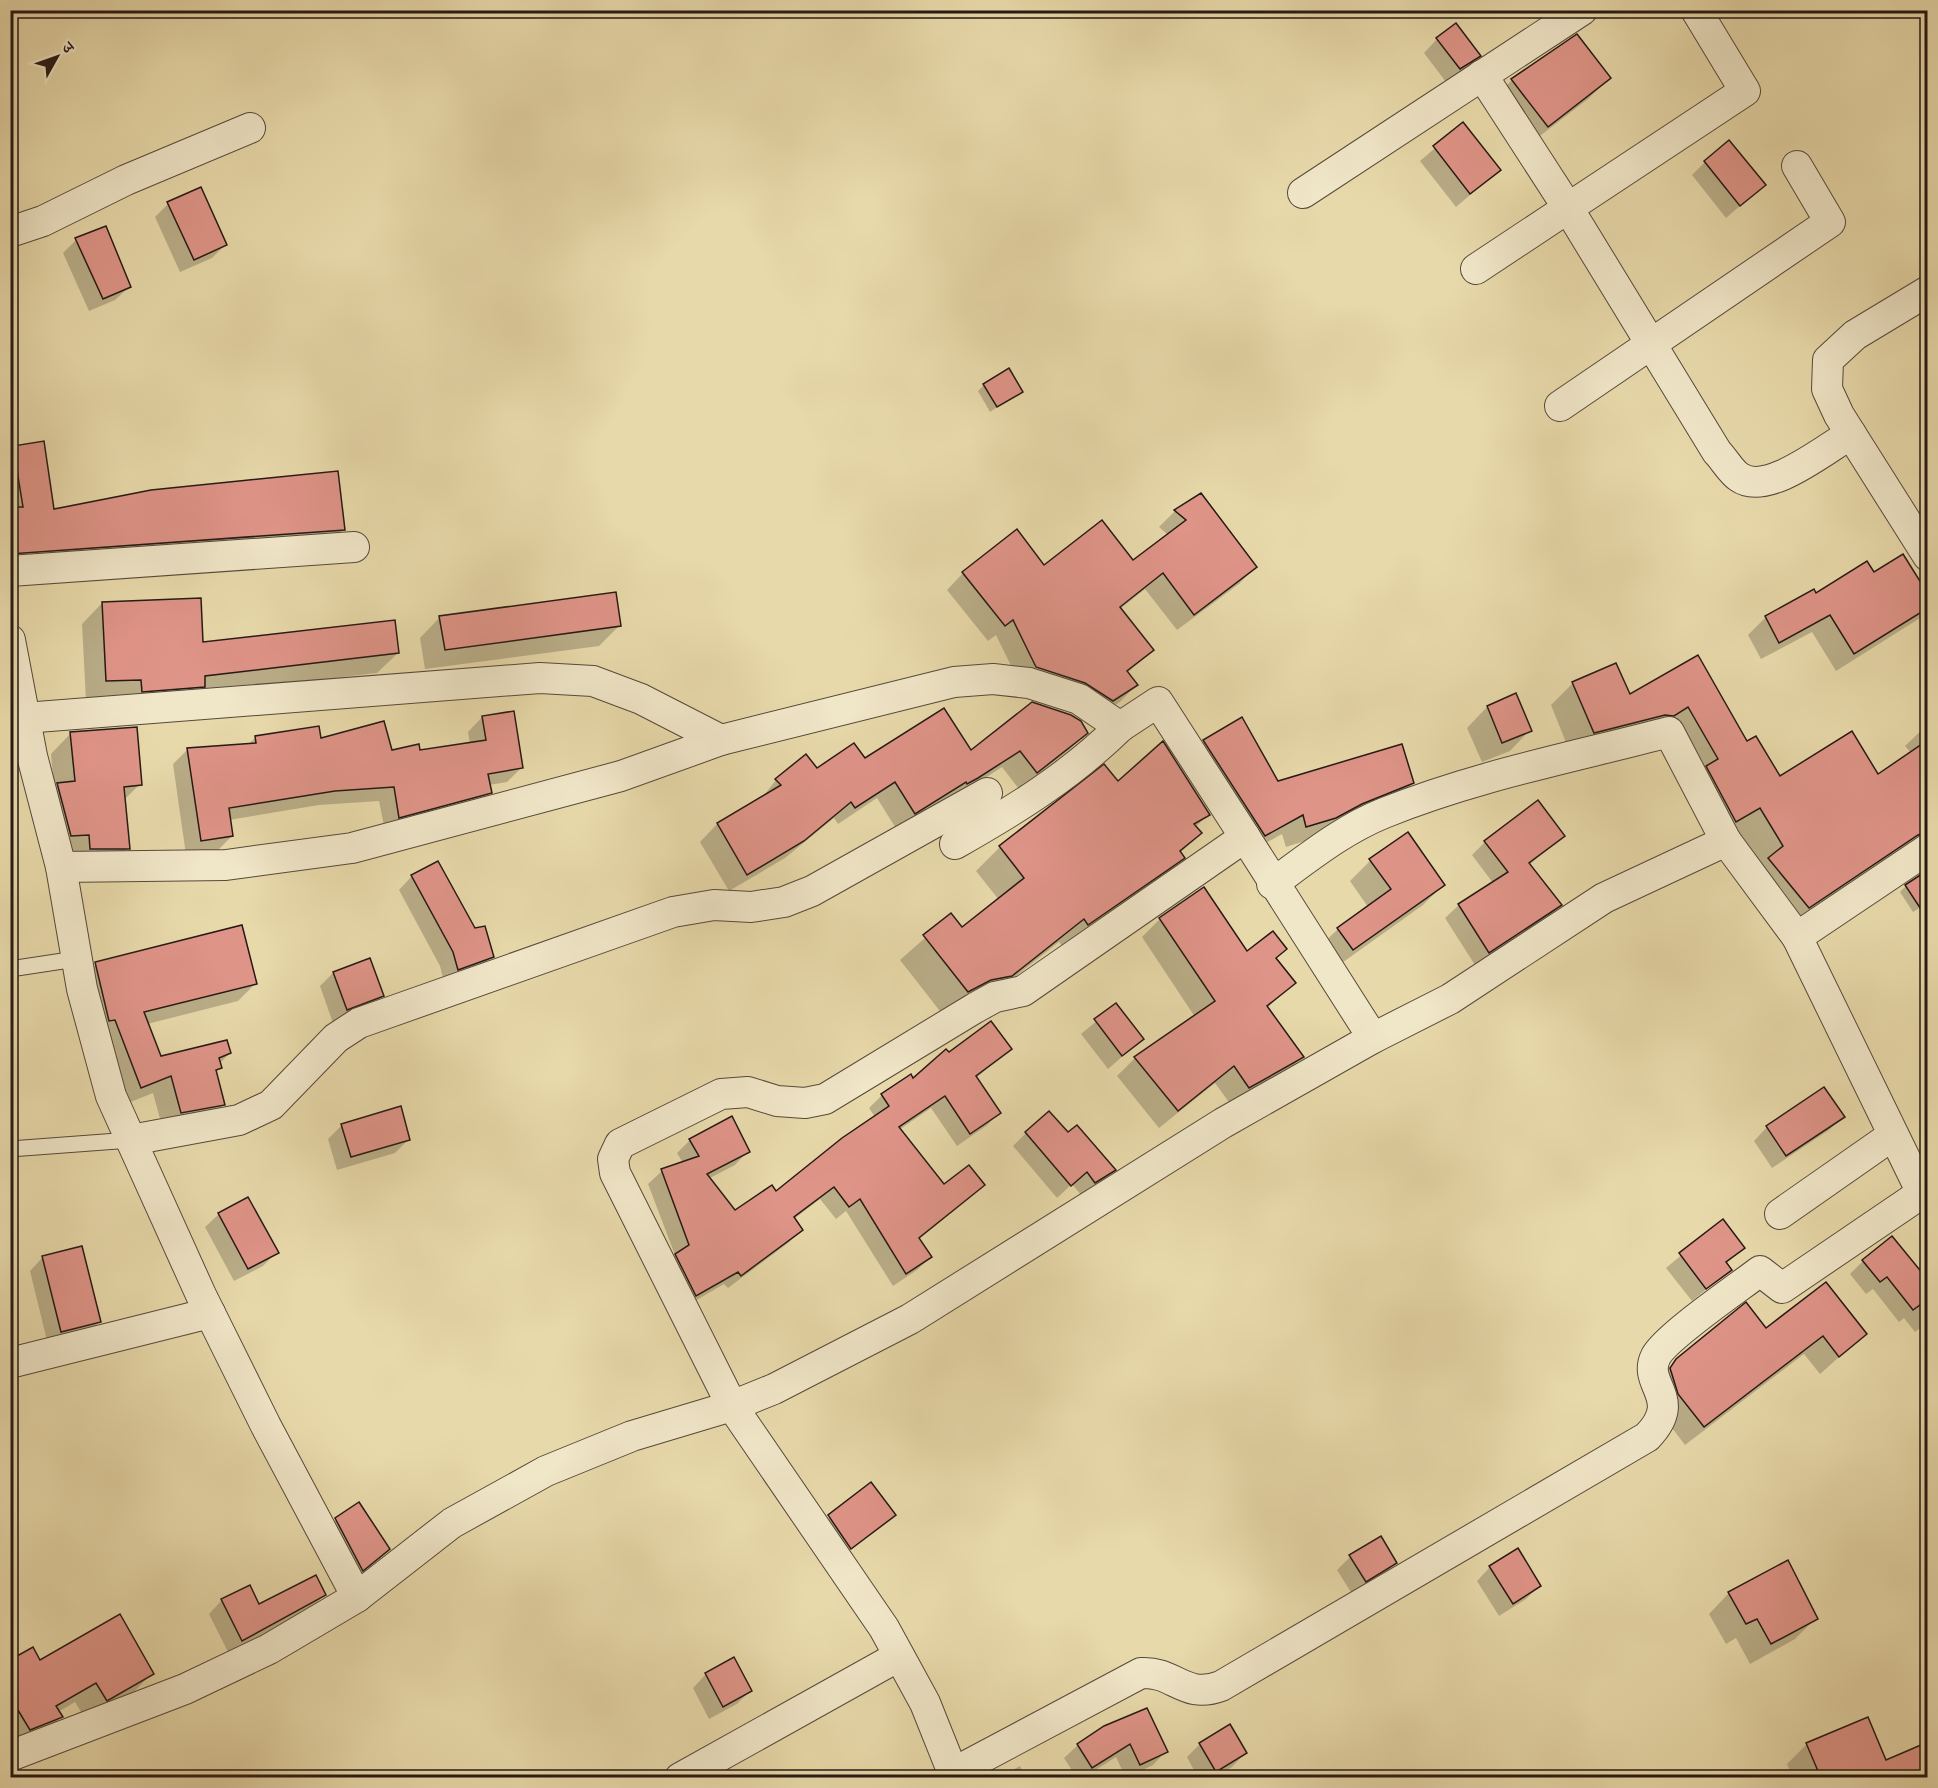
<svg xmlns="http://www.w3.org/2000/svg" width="1938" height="1788" font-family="'IM FELL Double Pica','Noto Serif Devanagari',serif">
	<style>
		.shadow { fill: #0003 }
		.building { fill: #df9488; stroke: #261914; stroke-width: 1.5 }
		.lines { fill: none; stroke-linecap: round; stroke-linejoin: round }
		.service-casing { stroke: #56493a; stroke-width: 17 }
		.minor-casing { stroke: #56493a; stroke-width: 32 }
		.service { stroke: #f0e6c8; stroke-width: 15 }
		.minor { stroke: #f0e6c8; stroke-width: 30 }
	</style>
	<rect width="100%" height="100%" fill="#e8d9aa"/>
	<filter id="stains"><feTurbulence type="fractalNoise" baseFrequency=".00333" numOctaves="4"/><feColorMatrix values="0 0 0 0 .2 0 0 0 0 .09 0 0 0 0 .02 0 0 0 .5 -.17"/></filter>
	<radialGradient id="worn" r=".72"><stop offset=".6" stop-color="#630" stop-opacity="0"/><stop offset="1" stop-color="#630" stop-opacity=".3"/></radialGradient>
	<g class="shadow">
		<polygon points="1437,39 1479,56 1466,69 1446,82 1424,53"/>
		<polygon points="1609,78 1588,99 1527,146 1492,100 1512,80"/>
		<polygon points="1463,124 1499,170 1456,207 1420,161"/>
		<polygon points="1705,162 1764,185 1726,218 1692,175"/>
		<polygon points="168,204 225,245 212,258 180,272 155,217"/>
		<polygon points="76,240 129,287 115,300 89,311 63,253"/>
		<polygon points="984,385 1021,391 990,412 978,391"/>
		<polygon points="14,447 53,511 343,530 321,552 10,575 10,451"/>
		<polygon points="1201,495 1255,567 1239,584 1177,630 1145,589 1120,609 1152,650 1127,673 1136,685 1120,702 1095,717 1020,684 996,635 988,641 947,590 963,573 1133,562 1168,535 1159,527 1175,511"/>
		<polygon points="1928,574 1928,613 1836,671 1812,632 1761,659 1748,635 1766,617 1873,575 1918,581"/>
		<polygon points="102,603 202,644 398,653 377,673 196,694 86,701 82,624"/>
		<polygon points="440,617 620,625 599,646 425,669 420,638"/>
		<polygon points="1697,657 1747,743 1780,778 1878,776 1911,753 1905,746 1928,724 1928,828 1899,855 1785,930 1761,868 1737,829 1713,844 1665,729 1571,755 1551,705 1573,683 1629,697"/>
		<polygon points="1515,695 1530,730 1510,751 1482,762 1467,728 1487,707"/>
		<polygon points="482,717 521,768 507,782 489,785 490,792 476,807 385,831 379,801 319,805 229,820 232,836 217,851 186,855 173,764 188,749 248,745 256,737 319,740 391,752 419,752 470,744 468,732"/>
		<polygon points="71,733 140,784 124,800 128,848 108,869 69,855 54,788 51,754"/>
		<polygon points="1086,733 1069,750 1019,789 1002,767 959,795 897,830 877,798 838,824 834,818 785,858 729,891 700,842 717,824 761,799 776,780 864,761 971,752"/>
		<polygon points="1204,741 1277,783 1413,783 1392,803 1314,838 1286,847 1282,834 1244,855 1183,761"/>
		<polygon points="1104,766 1117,783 1208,814 1195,828 1200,833 1180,853 1183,858 1159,882 1064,948 1059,942 987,999 943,1015 900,960 951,915 962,929 999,900 976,871 1000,847"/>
		<polygon points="1407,834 1443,885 1423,905 1332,970 1317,949 1338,929 1368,907 1350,881 1370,861"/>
		<polygon points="1563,836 1529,865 1560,905 1547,918 1475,965 1445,918 1459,905 1493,883 1472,855 1485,842"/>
		<polygon points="412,876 474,930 492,957 478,970 444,982 440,966 399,890"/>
		<polygon points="1906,886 1928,903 1913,912 1900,892"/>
		<polygon points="1203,889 1247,953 1285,949 1275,960 1294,983 1267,1008 1302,1057 1284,1075 1231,1105 1215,1083 1159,1128 1117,1076 1135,1058 1195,1017 1142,937 1160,919"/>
		<polygon points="96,964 256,983 238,1001 147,1024 160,1057 230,1053 219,1064 220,1068 215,1073 223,1105 205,1123 163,1130 153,1093 123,1105 78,982"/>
		<polygon points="333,973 382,996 369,1009 333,1023 320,986"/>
		<polygon points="1116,1005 1142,1039 1108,1069 1081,1034"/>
		<polygon points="1010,1049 976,1078 999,1113 986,1126 957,1146 931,1108 899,1130 944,1186 983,1185 918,1239 930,1257 917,1270 893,1286 846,1211 836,1219 820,1199 794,1219 801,1230 788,1243 728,1288 724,1284 683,1308 662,1268 675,1255 648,1184 662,1171 683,1163 677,1153 690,1140 748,1151 735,1165 708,1179 735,1212 776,1193 875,1117 869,1108 882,1095 910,1076 913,1080 949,1054"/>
		<polygon points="1843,1117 1829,1130 1772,1168 1754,1141 1767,1127"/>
		<polygon points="342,1125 409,1139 395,1153 337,1170 328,1139"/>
		<polygon points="1026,1133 1068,1134 1114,1170 1101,1183 1081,1195 1072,1184 1057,1198 1013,1146"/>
		<polygon points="219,1214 277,1252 263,1266 234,1281 205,1227"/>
		<polygon points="1722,1221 1743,1248 1726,1264 1730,1270 1692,1301 1666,1268"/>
		<polygon points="43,1257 99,1322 86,1335 48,1345 30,1271"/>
		<polygon points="1863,1261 1928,1283 1928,1322 1915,1332 1904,1318 1899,1322 1873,1289 1866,1294 1850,1274"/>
		<polygon points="1766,1330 1865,1334 1820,1374 1804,1354 1685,1445 1660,1412 1659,1377 1679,1358"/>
		<polygon points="871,1484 894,1515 837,1561 815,1530"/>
		<polygon points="359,1504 388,1549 349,1583 322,1533 336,1520"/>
		<polygon points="1350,1557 1396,1563 1382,1576 1352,1594 1337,1570"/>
		<polygon points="1490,1567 1539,1586 1526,1599 1499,1616 1477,1581"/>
		<polygon points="1729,1593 1816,1618 1795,1639 1750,1664 1736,1638 1726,1644 1709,1614"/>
		<polygon points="324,1595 311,1608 229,1654 209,1614 222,1600 259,1606"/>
		<polygon points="10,1662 40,1662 152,1673 132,1694 86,1720 75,1702 58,1712 61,1717 41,1737 10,1749"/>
		<polygon points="706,1674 750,1691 737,1704 709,1719 693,1688"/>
		<polygon points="1146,1710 1166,1751 1153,1765 1126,1778 1116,1757 1083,1778 1077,1778 1064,1758 1078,1745"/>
		<polygon points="1200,1744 1245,1753 1232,1767 1214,1778 1198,1778 1187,1757"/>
		<polygon points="1807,1744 1885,1761 1928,1778 1793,1778 1787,1764"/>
		<polygon points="1020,1766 1026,1778 998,1778"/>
	</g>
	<g class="building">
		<polygon points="1456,23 1481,56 1460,69 1436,38"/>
		<polygon points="1577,34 1611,78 1548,127 1511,79"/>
		<polygon points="1463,122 1501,170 1470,194 1433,146"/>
		<polygon points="1729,140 1766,185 1740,206 1704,161"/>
		<polygon points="201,187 227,245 194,260 167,202"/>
		<polygon points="106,226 131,287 103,299 75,238"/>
		<polygon points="1009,368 1023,392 997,407 983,384"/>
		<polygon points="44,441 54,509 151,490 338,471 345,530 10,554 10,507 23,507 13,446"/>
		<polygon points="1201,493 1257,567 1194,615 1163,573 1120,607 1154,650 1127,671 1138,685 1113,701 1085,683 1036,667 1013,620 1005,626 962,572 1017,529 1044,565 1102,520 1133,560 1186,520 1174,510"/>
		<polygon points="1903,554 1928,594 1928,608 1854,654 1830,615 1779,643 1765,616 1814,589 1816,593 1867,561 1874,572"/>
		<polygon points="616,592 621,626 445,650 439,616"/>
		<polygon points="201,598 203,642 395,620 399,653 205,676 205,687 142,692 141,680 106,681 102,602"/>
		<polygon points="1698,655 1747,741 1756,736 1780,776 1852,731 1878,774 1928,740 1928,832 1918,835 1809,908 1768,858 1783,846 1760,808 1736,822 1706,766 1718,759 1688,707 1674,716 1665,715 1594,733 1572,682 1616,663 1630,694"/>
		<polygon points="1516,693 1532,731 1502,743 1487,706"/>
		<polygon points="1032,702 1071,715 1081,721 1088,733 1037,773 1020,751 978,778 967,784 966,782 915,814 895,782 855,808 851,802 804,841 747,875 717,823 781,785 775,779 806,754 817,768 854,743 865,758 944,708 971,750"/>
		<polygon points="514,711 523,768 488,774 492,793 399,818 394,787 335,791 229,808 233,836 201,841 187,748 256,743 255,736 319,726 321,738 384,721 392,750 419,744 420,750 486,740 482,716"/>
		<polygon points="1242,717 1278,781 1402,744 1414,783 1362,804 1336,818 1306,827 1303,815 1265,836 1203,740"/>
		<polygon points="137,727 142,785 124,787 130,849 90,849 89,835 71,836 57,783 75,781 70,732"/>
		<polygon points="1163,741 1210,815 1194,824 1202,833 1180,851 1185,858 1088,925 1084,919 1012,976 991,980 968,992 923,935 951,913 962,927 1024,878 999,846 1104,764 1118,781"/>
		<polygon points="1538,800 1565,836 1529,863 1562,905 1489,953 1458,904 1508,872 1484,841"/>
		<polygon points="1408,832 1445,885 1353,950 1337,928 1391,889 1369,859"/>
		<polygon points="438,861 475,928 485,926 494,957 458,970 453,952 411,875"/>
		<polygon points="1928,870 1928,920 1905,885"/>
		<polygon points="1204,887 1247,951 1273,931 1287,949 1276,958 1296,983 1267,1006 1304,1057 1249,1088 1234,1066 1178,1111 1134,1057 1215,1001 1159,918"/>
		<polygon points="242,925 257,984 144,1012 161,1056 227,1040 231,1053 219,1058 222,1068 216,1070 225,1105 181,1113 171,1076 141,1088 115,1020 109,1021 95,962"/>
		<polygon points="370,958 384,996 347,1010 333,972"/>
		<polygon points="1116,1003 1144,1039 1122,1056 1094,1019"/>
		<polygon points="991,1021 1012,1049 976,1076 1001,1113 970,1134 945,1096 899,1127 944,1184 969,1165 985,1185 919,1238 932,1257 906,1274 860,1199 849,1207 834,1187 794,1217 803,1230 741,1276 738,1272 696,1296 675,1254 689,1245 661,1169 699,1156 689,1139 732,1116 750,1152 707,1174 735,1210 772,1185 776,1191 842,1138 889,1106 881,1094 911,1074 913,1078 946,1049 949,1052"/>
		<polygon points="1824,1087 1845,1117 1786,1156 1766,1126"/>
		<polygon points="401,1106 410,1140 351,1157 341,1124"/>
		<polygon points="1049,1111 1068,1132 1077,1125 1116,1170 1095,1183 1087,1172 1071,1186 1025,1132"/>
		<polygon points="248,1197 279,1253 248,1269 218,1213"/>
		<polygon points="1723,1219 1745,1248 1726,1262 1732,1270 1706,1289 1679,1253"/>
		<polygon points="1892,1236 1928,1280 1928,1299 1913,1310 1887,1277 1880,1282 1862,1260"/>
		<polygon points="82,1246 101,1322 61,1332 42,1256"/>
		<polygon points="1826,1282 1867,1334 1839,1357 1823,1336 1704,1427 1678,1394 1670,1368 1676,1359 1746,1302 1766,1328"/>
		<polygon points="871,1482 896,1515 851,1549 828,1515"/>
		<polygon points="359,1502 390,1549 363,1571 335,1518"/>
		<polygon points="1381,1536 1397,1563 1366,1582 1349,1555"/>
		<polygon points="1518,1548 1541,1586 1513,1604 1489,1566"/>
		<polygon points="1788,1560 1818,1619 1771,1644 1757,1619 1746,1624 1728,1592"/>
		<polygon points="316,1575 326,1595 242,1641 221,1599 250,1585 259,1604"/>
		<polygon points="120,1614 154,1674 107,1701 96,1683 56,1706 63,1717 30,1730 10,1697 10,1660 33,1647 40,1660"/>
		<polygon points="734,1657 752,1691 723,1707 705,1673"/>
		<polygon points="1147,1708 1168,1752 1140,1765 1130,1744 1092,1768 1077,1744 1104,1726"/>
		<polygon points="1868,1717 1886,1760 1928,1742 1928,1778 1821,1778 1806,1743"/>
		<polygon points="1230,1724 1247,1753 1216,1772 1199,1743"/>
	</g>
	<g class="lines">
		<defs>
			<g id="service">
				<polyline points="10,969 76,959"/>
				<polyline points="10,1149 131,1140"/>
			</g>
			<g id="minor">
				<polyline points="1482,75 1568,208 1745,91 1696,10"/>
				<polyline points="1303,193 1582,10"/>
				<polyline points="10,232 43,221 126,180 250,128"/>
				<path d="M1476,269L1568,208L1717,452C1724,459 1731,472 1739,477C1767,497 1825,449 1851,434"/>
				<polyline points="1928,291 1855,335 1828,360 1827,389 1839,415 1928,556"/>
				<polyline points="1560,406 1830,222 1797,166"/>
				<polyline points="10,571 354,547"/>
				<polyline points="10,640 32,756 61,867 82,989 111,1096 201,1295 266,1426 357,1597 452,1523 546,1471 632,1436 732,1406 774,1389 910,1319 1223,1123 1373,1038 1245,837 1023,991 995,997 975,1008 825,1099 805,1103 777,1101 748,1092 721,1094 620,1144 613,1159 615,1173 732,1406 884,1628 925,1703 955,1778"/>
				<polyline points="24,718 540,678 593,681 641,699 721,740"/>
				<polyline points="1726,841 1797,937"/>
				<path d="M955,844C1015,810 1070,776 1120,727"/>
				<polyline points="61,867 226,865 352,848 621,776 721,740 954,682 993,679 1029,683 1079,699 1120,727 1158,702 1245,837"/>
				<path d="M1272,884C1308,858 1342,830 1384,813C1475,776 1574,757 1669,732L1726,841L1604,898L1450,999L1373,1038"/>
				<polyline points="131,1140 239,1120 271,1105 336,1038 359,1023 673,912 714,905 751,907 784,902 812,891 987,793"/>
				<polyline points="1780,1214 1893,1135"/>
				<polyline points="10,1363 210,1313"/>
				<polyline points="10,1756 185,1689 269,1649 357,1597"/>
				<path d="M953,1773L1141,1673C1175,1671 1184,1700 1221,1686L1647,1437C1685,1398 1641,1385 1656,1356C1667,1336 1738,1288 1760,1271L1782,1288L1922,1193L1797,937L1928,849"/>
				<polyline points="680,1778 899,1656"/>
			</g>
		</defs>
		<use href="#service" class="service-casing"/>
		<use href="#minor" class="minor-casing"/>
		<use href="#service" class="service"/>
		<use href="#minor" class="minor"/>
	</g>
	<rect width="1938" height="1788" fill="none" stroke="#e8d9aa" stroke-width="36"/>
	<rect x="12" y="12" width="1914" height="1764" fill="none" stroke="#261914" stroke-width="3"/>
	<rect x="18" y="18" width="1902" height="1752" fill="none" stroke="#261914" stroke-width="1.5"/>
	<g transform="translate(57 57) rotate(50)" stroke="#f0e6c8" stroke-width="4.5" paint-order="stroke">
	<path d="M0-4.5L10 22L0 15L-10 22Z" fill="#261914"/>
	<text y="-9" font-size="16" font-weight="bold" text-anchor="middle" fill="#261914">उ</text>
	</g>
	<rect width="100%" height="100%" filter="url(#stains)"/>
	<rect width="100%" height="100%" fill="url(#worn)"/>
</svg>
